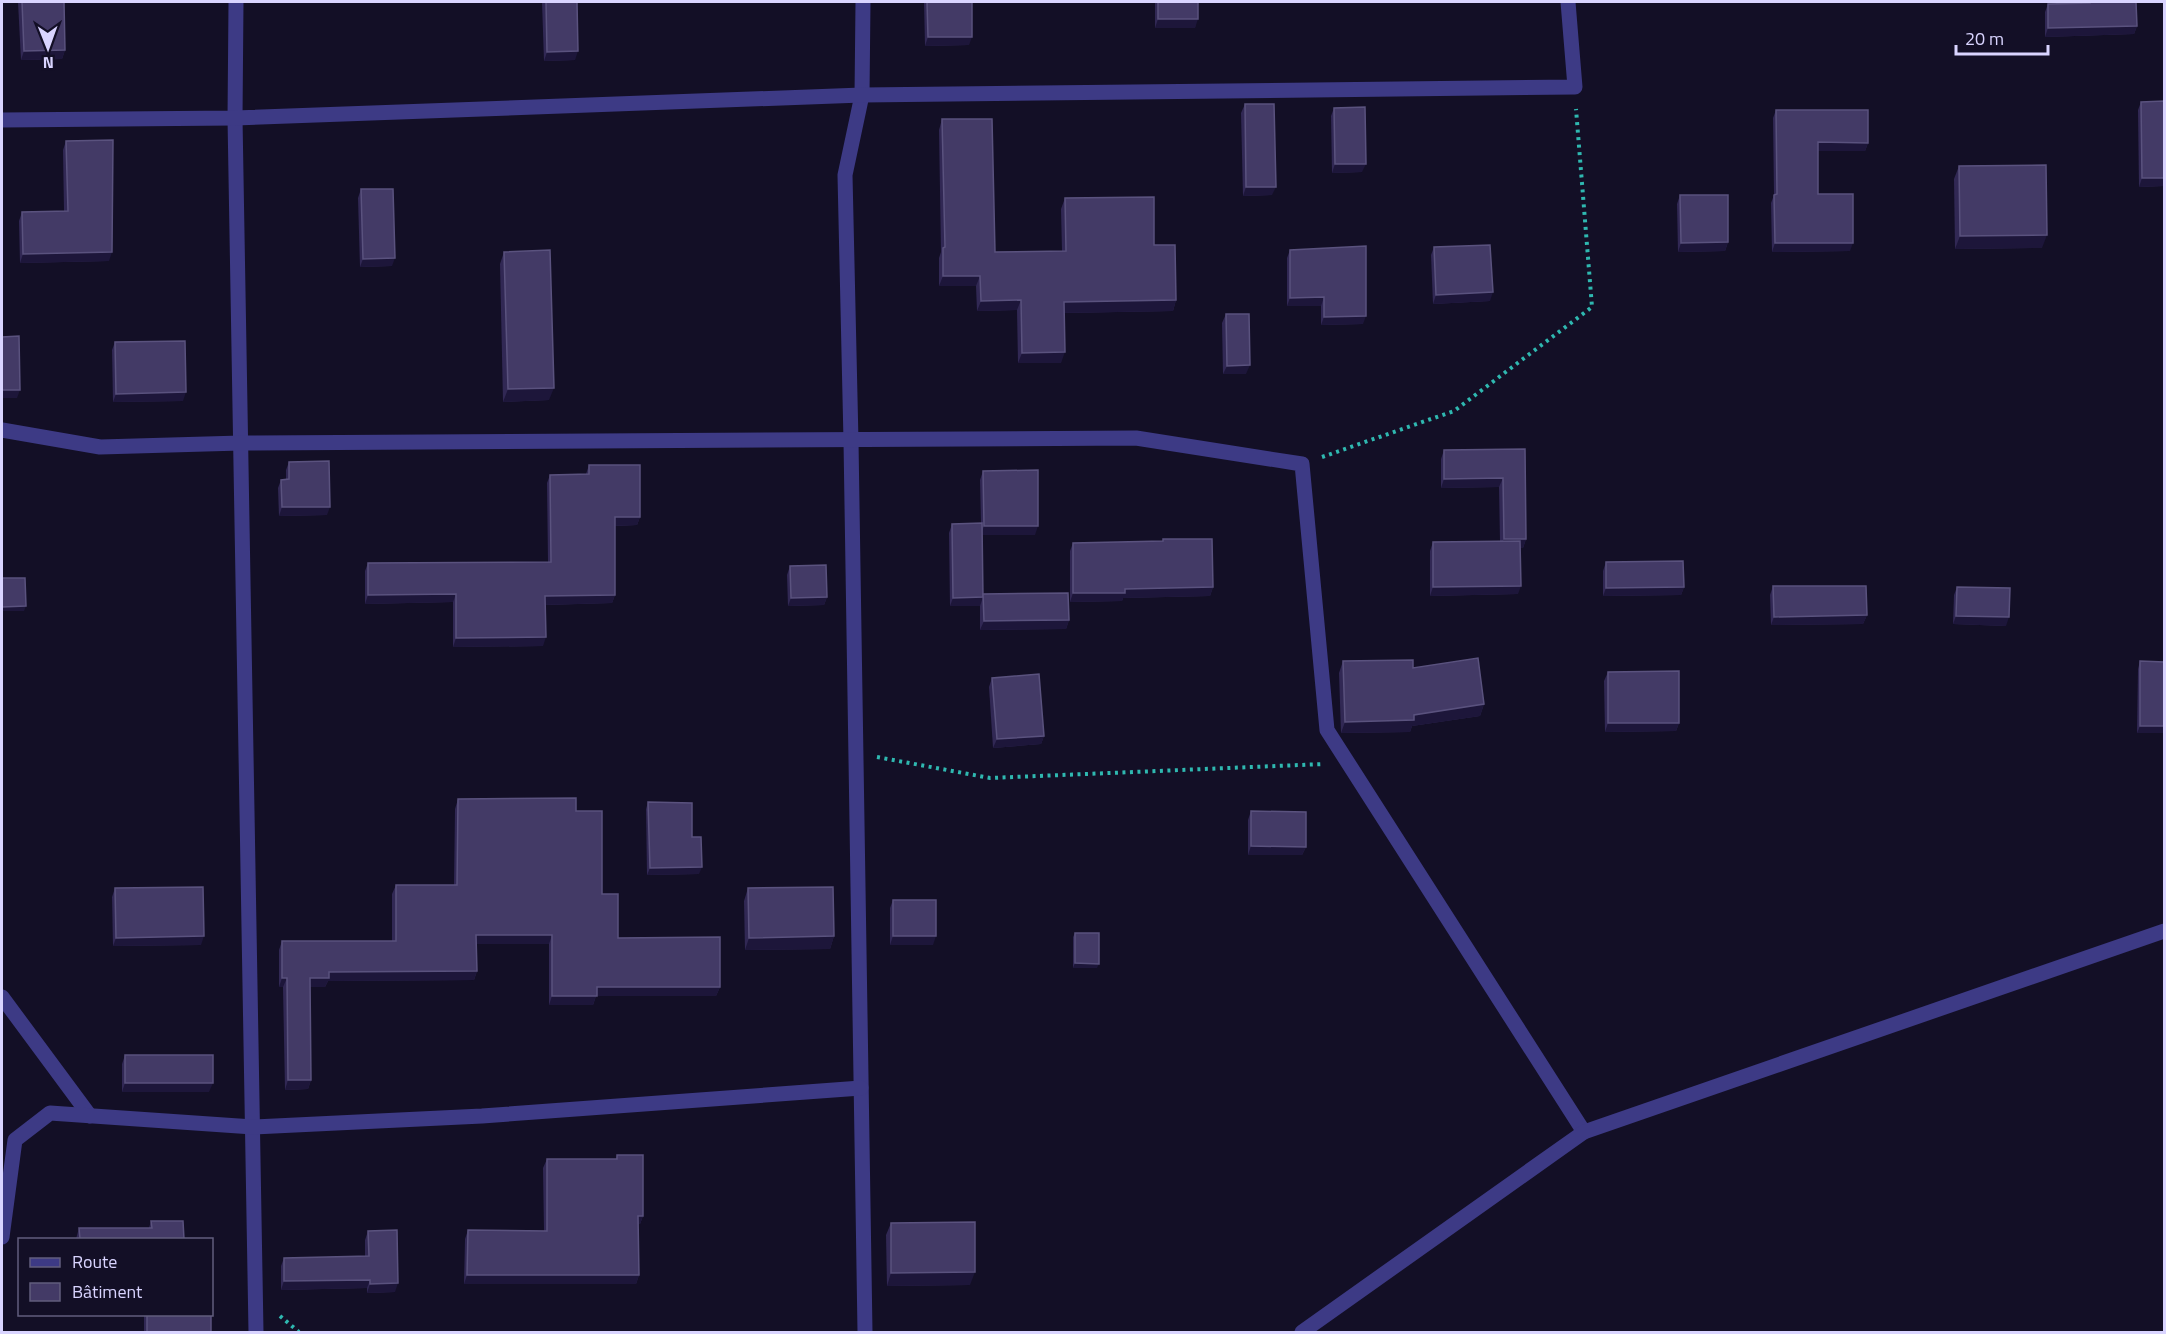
<svg xmlns="http://www.w3.org/2000/svg" width="2166" height="1334" font-family="'Titillium Web',sans-serif">
	<style>
		.lines { fill: none; stroke-linecap: round; stroke-linejoin: round }
		.path { stroke: #2fb8b0; stroke-width: 4; stroke-dasharray: 3 4.5; stroke-linecap: butt }
		.minor { stroke: #3d3a85; stroke-width: 15 }
		.wall { fill: #312854 }
		.shaded-wall { fill: #1d163a }
		.building { fill: #433a66; stroke: #5a527e; stroke-width: 1.5 }
	</style>
	<rect width="100%" height="100%" fill="#130f26"/>
	<g class="lines">
		<g class="path">
			<polyline points="1322,457 1454,411 1592,307 1576,109"/>
			<polyline points="877,757 990,778 1324,764"/>
			<polyline points="280,1316 299,1332"/>
		</g>
		<g class="minor">
			<polyline points="236,2 235,118 256,1332"/>
			<polyline points="863,2 862,95 845,175 851,441 865,1332"/>
			<polyline points="2,120 235,118 862,95 1575,87 1568,2"/>
			<polyline points="2,430 100,447 241,443 1136,438 1302,464 1327,730 1584,1132"/>
			<polyline points="2,997 90,1116"/>
			<polyline points="2,1237 15,1140 50,1113 253,1127 482,1116 861,1088"/>
			<polyline points="1302,1332 1584,1132 2164,931"/>
		</g>
	</g>
	<g class="wall">
		<polygon points="18,2 64,2 65,50 62,59 21,60"/>
		<polygon points="542,2 577,2 575,60 544,61"/>
		<polygon points="924,2 972,2 969,45 925,46"/>
		<polygon points="1155,2 1198,2 1195,28 1155,28"/>
		<polygon points="2087,2 2136,2 2137,26 2134,34 2045,37 2045,12 2048,4 2087,3"/>
		<polygon points="2141,102 2164,186 2139,187 2138,110"/>
		<polygon points="1245,104 1272,195 1243,196 1241,113"/>
		<polygon points="1334,108 1362,172 1332,173 1331,116"/>
		<polygon points="1776,110 1868,143 1865,151 1818,151 1818,194 1850,251 1772,252 1771,203 1774,195 1773,118"/>
		<polygon points="942,119 995,252 1062,251 1061,209 1065,198 1176,300 1173,311 1064,313 1061,363 1018,363 1017,310 977,311 976,286 939,286 939,258 941,252 939,130"/>
		<polygon points="66,141 109,261 20,263 19,221 22,212 64,211 63,150"/>
		<polygon points="1959,166 2042,248 1955,249 1954,179"/>
		<polygon points="361,189 392,266 360,267 358,198"/>
		<polygon points="1680,195 1728,242 1725,251 1678,252 1677,204"/>
		<polygon points="1434,247 1490,301 1433,304 1431,255"/>
		<polygon points="1290,250 1363,324 1321,325 1321,306 1287,306 1287,258"/>
		<polygon points="504,252 549,400 503,402 500,264"/>
		<polygon points="1226,314 1246,374 1223,374 1222,323"/>
		<polygon points="115,342 183,401 113,402 112,350"/>
		<polygon points="1525,449 1526,539 1523,548 1520,548 1518,594 1430,596 1430,551 1433,542 1500,541 1499,487 1441,488 1441,459 1444,450"/>
		<polygon points="289,462 327,515 279,516 278,488 281,480 286,480 286,470"/>
		<polygon points="589,465 640,517 637,525 615,526 615,595 612,603 545,605 543,646 453,647 453,602 365,604 365,571 368,563 548,562 547,483 550,475 586,474"/>
		<polygon points="983,471 1035,535 982,535 983,594 1069,620 1066,629 980,630 980,606 950,606 949,533 952,524 981,523 980,480"/>
		<polygon points="1163,539 1213,587 1210,596 1123,598 1122,601 1070,602 1070,551 1073,543 1163,541"/>
		<polygon points="1606,562 1684,587 1681,595 1603,596 1603,571"/>
		<polygon points="790,566 827,597 824,605 788,606 787,575"/>
		<polygon points="1773,586 1867,615 1863,624 1771,625 1770,595"/>
		<polygon points="1957,587 2006,626 1953,624 1954,595"/>
		<polygon points="1343,661 1413,668 1484,704 1480,716 1412,726 1410,732 1341,733 1339,673"/>
		<polygon points="2140,661 2164,693 2164,733 2137,733 2138,669"/>
		<polygon points="1608,672 1679,723 1676,731 1605,732 1604,681"/>
		<polygon points="992,678 1044,736 1041,744 993,748 989,687"/>
		<polygon points="458,799 576,811 602,894 618,938 720,987 716,996 596,996 593,1005 549,1005 549,944 476,944 477,971 474,980 328,981 325,987 310,987 311,1080 308,1089 285,1090 283,987 279,987 279,950 282,941 392,941 392,894 396,885 454,885 455,809"/>
		<polygon points="648,802 692,837 699,874 647,875 646,809"/>
		<polygon points="1251,811 1306,847 1302,855 1248,855 1248,820"/>
		<polygon points="115,888 201,945 113,946 112,897"/>
		<polygon points="748,888 834,936 830,949 745,950 744,901"/>
		<polygon points="893,900 933,945 890,945 890,908"/>
		<polygon points="1075,933 1097,968 1073,968 1073,937"/>
		<polygon points="125,1055 209,1092 122,1092 122,1064"/>
		<polygon points="617,1155 643,1216 640,1224 638,1224 639,1275 636,1284 464,1284 465,1239 468,1230 544,1231 543,1168 547,1159 616,1159"/>
		<polygon points="151,1221 184,1239 76,1239 79,1228 149,1228"/>
		<polygon points="891,1223 970,1285 887,1286 886,1235"/>
		<polygon points="368,1231 395,1292 367,1293 367,1288 281,1290 281,1266 284,1258 365,1256 365,1240"/>
		<rect x="144" y="1314" width="67" height="18"/>
	</g>
	<g class="shaded-wall">
		<polygon points="1158,19 1198,19 1195,28 1155,28"/>
		<polygon points="2137,26 2134,34 2045,37 2048,28"/>
		<polygon points="928,37 972,37 969,45 925,46"/>
		<polygon points="65,50 62,59 21,60 24,51"/>
		<polygon points="578,51 575,60 544,61 547,52"/>
		<polygon points="1818,142 1868,143 1865,151 1815,151"/>
		<polygon points="1335,164 1366,164 1362,172 1332,173"/>
		<polygon points="2142,178 2164,178 2164,186 2139,187"/>
		<polygon points="1246,187 1276,187 1272,195 1243,196"/>
		<polygon points="2047,235 2042,248 1955,249 1960,236"/>
		<polygon points="1728,242 1725,251 1678,252 1681,243"/>
		<polygon points="1775,243 1853,243 1850,251 1772,252"/>
		<polygon points="112,252 109,261 20,263 23,254"/>
		<polygon points="395,258 392,266 360,267 363,259"/>
		<polygon points="943,276 980,276 976,286 939,286"/>
		<polygon points="1493,292 1490,301 1433,304 1436,295"/>
		<polygon points="1324,297 1321,306 1287,306 1290,298"/>
		<polygon points="1021,300 1017,310 977,311 981,301"/>
		<polygon points="1176,300 1173,311 1061,313 1064,302"/>
		<polygon points="1366,316 1363,324 1321,325 1324,317"/>
		<polygon points="1065,352 1061,363 1018,363 1022,353"/>
		<polygon points="1250,365 1246,374 1223,374 1227,366"/>
		<polygon points="554,388 549,400 503,402 508,389"/>
		<polygon points="2,390 20,390 17,398 2,398"/>
		<polygon points="186,392 183,401 113,402 116,394"/>
		<polygon points="1503,478 1499,487 1441,488 1444,479"/>
		<polygon points="282,507 330,507 327,515 279,516"/>
		<polygon points="615,517 640,517 637,525 612,526"/>
		<polygon points="984,526 1038,526 1035,535 981,535"/>
		<polygon points="1504,539 1526,539 1523,548 1500,548"/>
		<polygon points="1521,586 1518,594 1430,596 1433,587"/>
		<polygon points="1213,587 1210,596 1123,598 1122,601 1070,602 1073,593 1125,589"/>
		<polygon points="1684,587 1681,595 1603,596 1606,588"/>
		<polygon points="456,594 453,602 365,604 368,595"/>
		<polygon points="615,595 612,603 542,605 545,596"/>
		<polygon points="827,597 824,605 788,606 791,598"/>
		<polygon points="983,597 980,606 950,606 953,598"/>
		<polygon points="26,606 24,611 2,611 2,607"/>
		<polygon points="1867,615 1863,624 1771,625 1774,617"/>
		<polygon points="1956,616 2009,617 2006,626 1953,624"/>
		<polygon points="1069,620 1066,629 980,630 984,621"/>
		<polygon points="546,637 543,646 453,647 456,638"/>
		<polygon points="1484,704 1480,716 1412,726 1410,732 1341,733 1345,722 1414,715"/>
		<polygon points="1608,723 1679,723 1676,731 1605,732"/>
		<polygon points="2140,726 2164,726 2164,733 2137,733"/>
		<polygon points="1044,736 1041,744 993,748 997,739"/>
		<polygon points="1251,846 1306,847 1302,855 1248,855"/>
		<polygon points="702,867 699,874 647,875 650,868"/>
		<polygon points="476,935 552,935 549,944 473,944"/>
		<polygon points="204,936 201,945 113,946 116,938"/>
		<polygon points="834,936 830,949 745,950 749,938"/>
		<polygon points="893,936 936,936 933,945 890,945"/>
		<polygon points="1075,963 1099,964 1097,968 1073,968"/>
		<polygon points="477,971 474,980 328,981 325,987 306,987 310,978 329,972"/>
		<polygon points="282,978 287,978 283,987 279,987"/>
		<polygon points="597,987 720,987 716,996 596,996 593,1005 549,1005 552,996"/>
		<polygon points="288,1080 311,1080 308,1089 285,1090"/>
		<polygon points="125,1083 213,1083 209,1092 122,1092"/>
		<polygon points="638,1216 643,1216 640,1224 635,1224"/>
		<polygon points="975,1272 970,1285 887,1286 891,1273"/>
		<polygon points="467,1275 639,1275 636,1284 464,1284"/>
		<polygon points="370,1280 367,1288 281,1290 284,1281"/>
		<polygon points="398,1283 395,1292 367,1293 370,1284"/>
	</g>
	<g class="building">
		<polygon points="22,2 64,2 65,50 24,51"/>
		<polygon points="546,2 577,2 578,51 547,52"/>
		<polygon points="927,2 972,2 972,37 928,37"/>
		<rect x="1158" y="2" width="40" height="17"/>
		<polygon points="2090,2 2136,2 2137,26 2048,28 2048,4 2090,3"/>
		<polygon points="2164,101 2164,178 2142,178 2141,102"/>
		<polygon points="1245,104 1274,104 1276,187 1246,187"/>
		<polygon points="1365,107 1366,164 1335,164 1334,108"/>
		<polygon points="1776,110 1868,110 1868,143 1818,142 1818,194 1853,194 1853,243 1775,243 1774,195 1777,194"/>
		<polygon points="942,119 992,119 995,252 1066,251 1065,198 1154,197 1154,245 1175,245 1176,300 1064,302 1065,352 1022,353 1021,300 981,301 980,276 943,276 943,248 945,247"/>
		<polygon points="113,140 112,252 23,254 22,212 68,211 66,141"/>
		<polygon points="2046,165 2047,235 1960,236 1959,166"/>
		<polygon points="361,189 393,189 395,258 363,259"/>
		<polygon points="1680,195 1728,195 1728,242 1681,243"/>
		<polygon points="1490,245 1493,292 1436,295 1434,247"/>
		<polygon points="1366,246 1366,316 1324,317 1324,297 1290,298 1290,250"/>
		<polygon points="550,250 554,388 508,389 504,252"/>
		<polygon points="1226,314 1249,314 1250,365 1227,366"/>
		<polygon points="19,336 20,390 2,390 2,337"/>
		<polygon points="185,341 186,392 116,394 115,342"/>
		<polygon points="1525,449 1526,539 1504,539 1503,478 1444,479 1444,450"/>
		<polygon points="329,461 330,507 282,507 281,480 289,479 289,462"/>
		<polygon points="589,465 640,465 640,517 615,517 615,595 545,596 546,637 456,638 456,594 368,595 368,563 551,562 550,475 589,474"/>
		<polygon points="1038,470 1038,526 984,526 983,471"/>
		<polygon points="982,523 983,597 953,598 952,524"/>
		<polygon points="1163,539 1212,539 1213,587 1125,589 1125,593 1073,593 1073,543 1163,541"/>
		<polygon points="1520,541 1521,586 1433,587 1433,542"/>
		<polygon points="1683,561 1684,587 1606,588 1606,562"/>
		<polygon points="826,565 827,597 791,598 790,566"/>
		<polygon points="2,578 25,578 26,606 2,607"/>
		<polygon points="1773,586 1866,586 1867,615 1774,617"/>
		<polygon points="1957,587 2010,588 2009,617 1956,616"/>
		<polygon points="1068,593 1069,620 984,621 983,594"/>
		<polygon points="1478,658 1484,704 1414,715 1414,720 1345,722 1343,661 1413,660 1413,668"/>
		<polygon points="2140,661 2164,662 2164,726 2140,726"/>
		<polygon points="1679,671 1679,723 1608,723 1608,672"/>
		<polygon points="1039,674 1044,736 997,739 992,678"/>
		<polygon points="576,798 576,811 602,811 602,894 618,894 618,938 720,937 720,987 597,987 597,996 552,996 552,935 476,935 477,971 329,972 329,978 310,978 311,1080 288,1080 287,978 282,978 282,941 396,941 396,885 457,885 458,799"/>
		<polygon points="648,802 692,803 692,837 701,837 702,867 650,868"/>
		<polygon points="1251,811 1306,812 1306,847 1251,846"/>
		<polygon points="203,887 204,936 116,938 115,888"/>
		<polygon points="833,887 834,936 749,938 748,888"/>
		<rect x="893" y="900" width="43" height="36"/>
		<polygon points="1075,933 1099,933 1099,964 1075,963"/>
		<rect x="125" y="1055" width="88" height="28"/>
		<polygon points="617,1155 643,1155 643,1216 638,1216 639,1275 467,1275 468,1230 547,1231 547,1159 617,1159"/>
		<polygon points="151,1221 183,1221 184,1239 80,1239 79,1228 152,1228"/>
		<polygon points="975,1222 975,1272 891,1273 891,1223"/>
		<polygon points="397,1230 398,1283 370,1284 370,1280 284,1281 284,1258 369,1256 368,1231"/>
		<rect x="147" y="1314" width="64" height="18"/>
	</g>
	<rect width="2166" height="1334" fill="none" stroke="#d9d4ff" stroke-width="6"/>
	<rect x="18" y="1238" width="195" height="78" fill="#130f26" stroke="#625e7d" stroke-width="1.5"/>
	<rect x="30" y="1258" width="30" height="9" fill="#3d3a85" stroke="#625e7d" stroke-width="1.5"/>
	<text x="72" y="1268" font-size="18" fill="#d9d4ff">Route</text>
	<rect x="30" y="1283" width="30" height="18" fill="#433a66" stroke="#625e7d" stroke-width="1.5"/>
	<text x="72" y="1298" font-size="18" fill="#d9d4ff">Bâtiment</text>
	<g transform="translate(48 48) rotate(179)" stroke="#130f26" stroke-width="4.5" paint-order="stroke">
	<path d="M0-4.5L10 22L0 15L-10 22Z" fill="#d9d4ff"/>
	<text y="-9" font-size="16" font-weight="bold" text-anchor="middle" fill="#d9d4ff">N</text>
	</g>
	<path d="M1956 45v9h92v-9" fill="none" stroke="#d9d4ff" stroke-width="3"/>
	<text x="1965" y="45" font-size="18" fill="#d9d4ff" stroke="#130f26" stroke-width="4.5" paint-order="stroke">20 m</text>
</svg>
